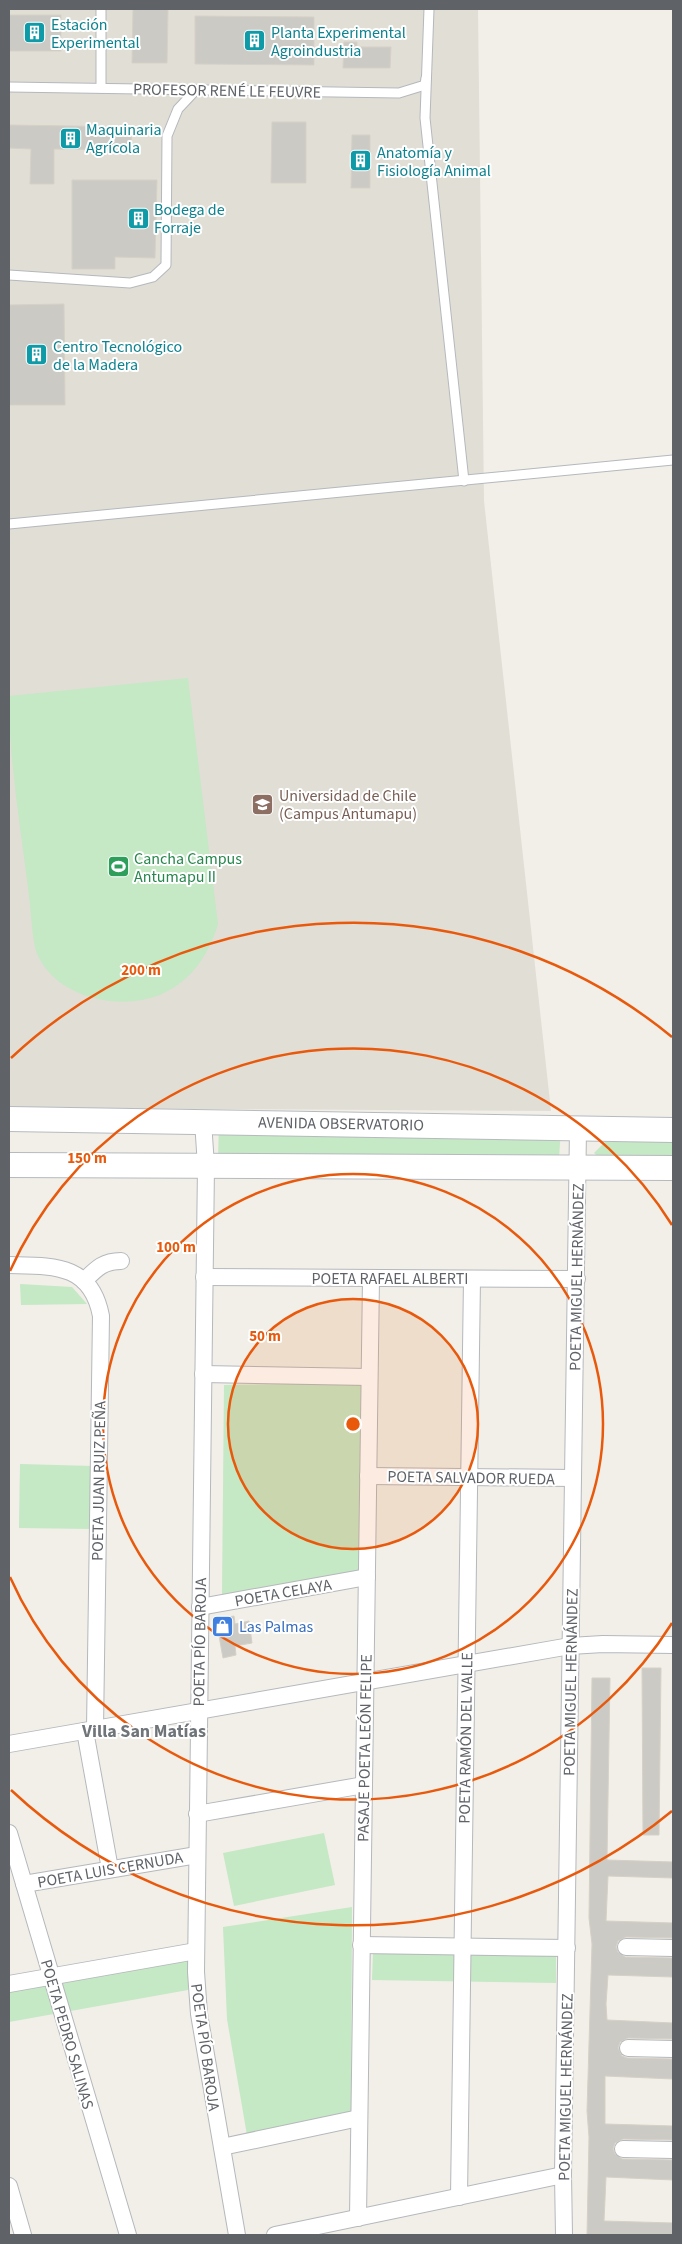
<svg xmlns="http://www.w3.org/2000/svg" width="682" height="2244" font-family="'Source Sans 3',sans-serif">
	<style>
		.education { fill: #e1ded6 }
		.green { fill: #c5e8c5 }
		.building { fill: #cccac5; stroke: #d6d1c6 }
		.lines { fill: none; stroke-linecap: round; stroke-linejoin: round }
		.service-casing { stroke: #b5b8bc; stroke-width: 11 }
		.minor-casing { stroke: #b5b8bc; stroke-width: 18 }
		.secondary-casing { stroke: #b6babf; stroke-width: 26 }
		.service { stroke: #fff; stroke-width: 9 }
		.minor { stroke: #fff; stroke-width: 16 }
		.secondary { stroke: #fff; stroke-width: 24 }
		.ring { fill: none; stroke: #e8590c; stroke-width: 2.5 }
		.labels { text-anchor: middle; stroke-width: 4; stroke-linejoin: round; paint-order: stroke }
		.culture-label { font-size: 16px; fill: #0d838f; stroke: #fff; text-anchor: start }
		.street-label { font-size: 16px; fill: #5f6368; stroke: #fff }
		.education-label { font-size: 16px; fill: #785e54; stroke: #fff; text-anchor: start }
		.leisure-label { font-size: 16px; fill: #27864d; stroke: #fff; text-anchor: start }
		.shop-label { font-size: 16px; fill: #366cbe; stroke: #fff; text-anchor: start }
		.neighbourhood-label { font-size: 18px; font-weight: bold; fill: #70757a; stroke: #fff }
		.centre { fill: #e8590c; stroke: #fff; stroke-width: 2.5 }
		.ring-label { font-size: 15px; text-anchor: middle; font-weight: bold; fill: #e8590c; stroke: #fff; stroke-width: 4; stroke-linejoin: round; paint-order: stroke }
	</style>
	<rect width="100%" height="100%" fill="#f1efe8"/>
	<polygon class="education" points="9,9 478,9 484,501 551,1111 9,1108"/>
	<g class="green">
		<path d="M188,678L218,924C208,959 184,991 146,999C108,1008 56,994 38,956C32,944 31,910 29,896C21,830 9,763 9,696Z"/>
		<polygon points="219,1123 561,1129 559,1158 218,1159"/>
		<polygon points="610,1137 673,1138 673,1159 600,1158 594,1153"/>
		<polygon points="20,1284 72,1287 87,1304 21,1305"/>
		<polygon points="361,1383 359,1572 222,1595 224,1385"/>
		<polygon points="20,1464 93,1466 92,1529 19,1528"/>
		<polygon points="324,1833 335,1885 234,1906 223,1853"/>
		<polygon points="352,1907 351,2114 247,2135 227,2019 223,1927"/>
		<polygon points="373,1953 556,1956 556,1983 372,1980"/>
		<polygon points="188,1960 188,1990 9,2022 9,1991"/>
	</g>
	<g class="building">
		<polygon points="133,9 168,9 167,63 132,63"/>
		<rect x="9" y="15" width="52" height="36"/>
		<polygon points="195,16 314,17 314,65 195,64"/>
		<polygon points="344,42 357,42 357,47 391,47 390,68 343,68"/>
		<polygon points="272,122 306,122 306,183 271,183"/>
		<polygon points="9,125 132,127 131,150 54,149 54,184 30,184 31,149 9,148"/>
		<polygon points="352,135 370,135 370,188 351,188"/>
		<polygon points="72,180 157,180 155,258 115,257 115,269 72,269"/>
		<polygon points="64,304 65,405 9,405 9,305"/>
		<polygon points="234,1616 235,1624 249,1621 252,1643 235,1646 236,1655 223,1658 216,1619"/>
		<polygon points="642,1668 661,1668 659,1835 643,1835"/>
		<polygon points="592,1678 610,1678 607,1860 673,1862 673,1878 608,1876 606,1921 673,1923 673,1938 626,1937 618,1941 616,1947 618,1952 625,1957 673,1958 673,1977 608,1975 606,2004 607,2020 673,2023 673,2039 628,2038 620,2042 618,2048 622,2056 627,2058 673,2059 673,2079 605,2076 605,2124 673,2126 673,2140 623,2139 615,2143 613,2149 615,2154 622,2159 673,2160 673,2180 606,2177 604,2221 673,2223 673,2235 587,2235 589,2137 587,2111 592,1944 589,1918"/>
	</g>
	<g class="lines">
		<defs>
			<g id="service">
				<polyline points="429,9 425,118 464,481"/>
				<polyline points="9,87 399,93 425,85 426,78"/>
				<polyline points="101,88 101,9"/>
				<polyline points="9,275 130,283 153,277 166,265 167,136 178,109 195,91"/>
				<polyline points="9,524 673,460"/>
			</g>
			<g id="minor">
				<polyline points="203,1121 206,1166 196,1972 199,2014 237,2235"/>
				<path d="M9,1265C52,1266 91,1263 101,1316L95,1729"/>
				<polyline points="204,1277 577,1279"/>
				<path d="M84,1281C96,1269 103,1261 121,1261"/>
				<polyline points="203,1374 369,1377"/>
				<polyline points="368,1476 573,1478"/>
				<polyline points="200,1607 367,1577"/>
				<polyline points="85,1731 110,1869"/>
				<polyline points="9,1744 570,1646 603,1644 673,1645"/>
				<polyline points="197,1814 364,1785"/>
				<polyline points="9,1833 128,2235"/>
				<polyline points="24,1884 197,1855"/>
				<polyline points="361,1945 567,1948"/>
				<polyline points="626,1947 673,1948"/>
				<polyline points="9,1984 196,1951"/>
				<polyline points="628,2048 673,2049"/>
				<polyline points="222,2147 359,2118"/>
				<polyline points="623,2149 673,2150"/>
				<polyline points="9,2186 23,2235"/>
				<polyline points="459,2197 472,1279"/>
				<polyline points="358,2218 371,1278"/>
				<polyline points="275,2235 563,2175"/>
				<polyline points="564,2235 563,2175 578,1129"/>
			</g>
			<g id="secondary">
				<polyline points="9,1119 673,1130"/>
				<polyline points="9,1165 673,1168"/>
			</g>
		</defs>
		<use href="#service" class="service-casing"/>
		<use href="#minor" class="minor-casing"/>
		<use href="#secondary" class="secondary-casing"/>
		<use href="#service" class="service"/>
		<use href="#minor" class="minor"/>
		<use href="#secondary" class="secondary"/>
	</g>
	<circle cx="353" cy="1424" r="125" fill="#e8590c" fill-opacity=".12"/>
	<g class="ring">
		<circle cx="353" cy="1424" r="125"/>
		<circle cx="353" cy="1424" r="250"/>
		<path d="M672 1623A376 376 0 0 1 10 1577M10 1271A376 376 0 0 1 672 1225"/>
		<path d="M672 1811A501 501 0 0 1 11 1790M11 1058A501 501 0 0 1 672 1037"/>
	</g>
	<defs>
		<symbol id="building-square" viewBox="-11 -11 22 22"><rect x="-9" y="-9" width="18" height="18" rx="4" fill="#0f9aa8" stroke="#fff"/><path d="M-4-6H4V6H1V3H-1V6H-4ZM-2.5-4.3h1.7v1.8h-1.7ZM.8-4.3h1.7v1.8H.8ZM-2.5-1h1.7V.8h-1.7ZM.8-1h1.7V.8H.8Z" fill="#fff"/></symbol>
		<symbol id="university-square" viewBox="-11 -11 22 22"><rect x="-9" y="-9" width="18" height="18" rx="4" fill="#8d6e63" stroke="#fff"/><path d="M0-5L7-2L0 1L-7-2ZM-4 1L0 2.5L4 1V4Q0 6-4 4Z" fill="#fff"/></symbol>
		<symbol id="stadium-square" viewBox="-11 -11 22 22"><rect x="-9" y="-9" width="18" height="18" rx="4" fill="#2e9e5b" stroke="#fff"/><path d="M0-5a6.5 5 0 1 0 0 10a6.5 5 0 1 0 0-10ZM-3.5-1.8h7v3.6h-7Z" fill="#fff"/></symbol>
		<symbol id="shop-square" viewBox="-11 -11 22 22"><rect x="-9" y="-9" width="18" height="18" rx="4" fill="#3f7fe0" stroke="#fff"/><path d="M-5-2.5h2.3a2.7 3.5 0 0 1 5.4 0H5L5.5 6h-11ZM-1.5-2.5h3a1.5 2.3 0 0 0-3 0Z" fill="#fff"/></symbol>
	</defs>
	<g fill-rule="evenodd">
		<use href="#building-square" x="22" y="20" width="25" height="25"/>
		<use href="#building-square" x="242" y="28" width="25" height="25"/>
		<use href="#building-square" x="58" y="126" width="25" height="25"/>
		<use href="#building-square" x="348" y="148" width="25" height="25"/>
		<use href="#building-square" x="126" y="206" width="25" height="25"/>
		<use href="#building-square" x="24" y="342" width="25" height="25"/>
		<use href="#university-square" x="250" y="792" width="25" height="25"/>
		<use href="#stadium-square" x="106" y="854" width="25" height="25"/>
		<use href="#shop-square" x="210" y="1614" width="25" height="25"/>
	</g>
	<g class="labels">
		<g class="culture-label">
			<text x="51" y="30">Estación<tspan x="51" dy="18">Experimental</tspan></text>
			<text x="271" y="38">Planta Experimental<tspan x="271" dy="18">Agroindustria</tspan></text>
			<text x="86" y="135">Maquinaria<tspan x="86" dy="18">Agrícola</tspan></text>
			<text x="377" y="158">Anatomía y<tspan x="377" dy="18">Fisiología Animal</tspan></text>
			<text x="154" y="215">Bodega de<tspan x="154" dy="18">Forraje</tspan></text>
			<text x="53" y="352">Centro Tecnológico<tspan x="53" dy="18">de la Madera</tspan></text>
		</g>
		<g class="street-label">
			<text transform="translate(227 90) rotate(1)" y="6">PROFESOR RENÉ LE FEUVRE</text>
			<text transform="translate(341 1123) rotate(1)" y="6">AVENIDA OBSERVATORIO</text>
			<text transform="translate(576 1277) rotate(-89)" y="6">POETA MIGUEL HERNÁNDEZ</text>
			<text x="390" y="1284">POETA RAFAEL ALBERTI</text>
			<text transform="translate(471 1477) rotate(1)" y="6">POETA SALVADOR RUEDA</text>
			<text transform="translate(98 1481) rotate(-89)" y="6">POETA JUAN RUIZ PEÑA</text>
			<text transform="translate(283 1592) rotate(-10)" y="6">POETA CELAYA</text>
			<text transform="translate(199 1642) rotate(-89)" y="6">POETA PÍO BAROJA</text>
			<text transform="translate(570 1682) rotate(-89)" y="6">POETA MIGUEL HERNÁNDEZ</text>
			<text transform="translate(465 1738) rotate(-89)" y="6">POETA RAMÓN DEL VALLE</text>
			<text transform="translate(364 1748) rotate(-89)" y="6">PASAJE POETA LEÓN FELIPE</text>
			<text transform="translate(110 1869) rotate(-10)" y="6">POETA LUIS CERNUDA</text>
			<text transform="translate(68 2034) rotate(74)" y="6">POETA PEDRO SALINAS</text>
			<text transform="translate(206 2047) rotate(82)" y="6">POETA PÍO BAROJA</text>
			<text transform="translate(565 2087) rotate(-89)" y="6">POETA MIGUEL HERNÁNDEZ</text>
		</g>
		<g class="education-label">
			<text x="279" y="801">Universidad de Chile<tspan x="279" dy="18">(Campus Antumapu)</tspan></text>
		</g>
		<g class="leisure-label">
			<text x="134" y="864">Cancha Campus<tspan x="134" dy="18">Antumapu II</tspan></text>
		</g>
		<g class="shop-label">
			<text x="239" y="1632">Las Palmas</text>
		</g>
		<g class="neighbourhood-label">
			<text x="144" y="1737">Villa San Matías</text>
		</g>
	</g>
	<circle cx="353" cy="1424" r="8" class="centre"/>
	<g class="ring-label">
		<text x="141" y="975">200 m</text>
		<text x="87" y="1163">150 m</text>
		<text x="176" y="1252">100 m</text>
		<text x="265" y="1341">50 m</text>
	</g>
	<rect width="682" height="2244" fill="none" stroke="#5f6368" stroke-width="20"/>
</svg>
